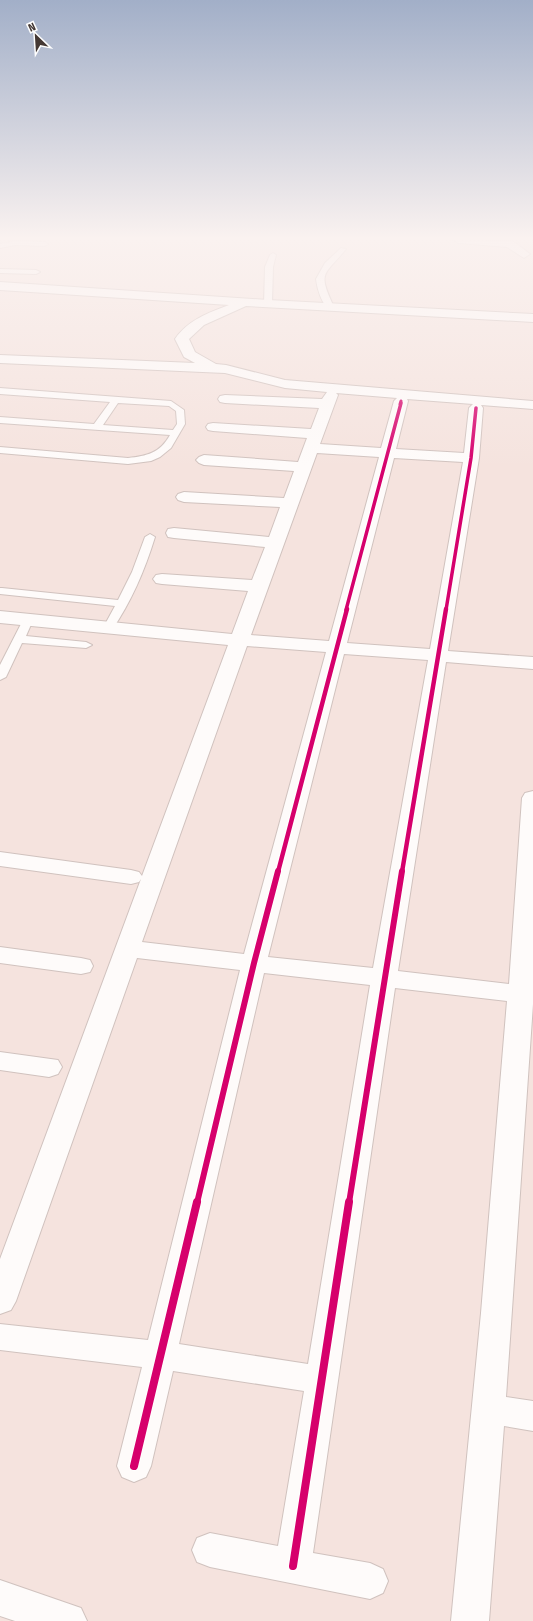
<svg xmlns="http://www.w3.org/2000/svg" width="533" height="1621" font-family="'Fira Sans Condensed',sans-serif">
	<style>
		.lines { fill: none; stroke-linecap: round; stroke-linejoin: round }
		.lane-casing { stroke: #d0c2be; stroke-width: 2 }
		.street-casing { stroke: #d0c2be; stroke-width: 2 }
		.lane { fill: #fefbfa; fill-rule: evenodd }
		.street { fill: #fefbfa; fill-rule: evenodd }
		.cycleway-far4-casing { stroke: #fff; stroke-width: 4.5 }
		.cycleway-far3-casing { stroke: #fff; stroke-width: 5.5 }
		.cycleway-far2-casing { stroke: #fff; stroke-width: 7 }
		.cycleway-far1-casing { stroke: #fff; stroke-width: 8 }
		.cycleway-casing { stroke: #fff; stroke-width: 10 }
		.cycleway-far4 { stroke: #d6006c; stroke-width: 3 }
		.cycleway-far3 { stroke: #d6006c; stroke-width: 3.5 }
		.cycleway-far2 { stroke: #d6006c; stroke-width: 4.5 }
		.cycleway-far1 { stroke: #d6006c; stroke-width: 6 }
		.cycleway { stroke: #d6006c; stroke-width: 8 }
	</style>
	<rect width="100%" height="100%" fill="#f5e3de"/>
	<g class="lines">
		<defs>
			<g id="lane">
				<polygon points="15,241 45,242 48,244 45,246 15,245 0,248 0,244"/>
				<path d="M341,248L346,249C324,276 317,271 334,307L330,309C322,306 317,288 316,279L325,263Z"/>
				<polygon points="273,253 276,255 273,267 272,304 268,306 264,304 265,267 270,255"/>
				<polygon points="0,269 36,270 40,272 36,274 0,273"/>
				<path d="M0,388L171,401L184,410L185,424L171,448L160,457L151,461L128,464L0,453V447L128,458C147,456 160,453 170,435L0,423V417L94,424L110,402L0,394ZM118,403L169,406L176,411L177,424L173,430L103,425Z"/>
				<path d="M150,534L155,537C145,570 131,602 112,630L108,631L103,628L115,606L0,594V588H2L118,600L132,572L145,537Z"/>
				<polygon points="28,617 33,620 26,636 86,642 92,645 86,648 22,643 6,677 0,680 0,665 23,620"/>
			</g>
			<g id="street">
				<polygon points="453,240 510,241 514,242 530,254 524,258 507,247 459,243"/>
				<path d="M0,282L268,300L533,314V322L246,306L204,325L189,339L195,352L216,364L226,365L285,380L533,401V409L481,405L483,408L479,458L448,651L533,657V669L446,662L398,971L509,984L522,798L525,793L533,791V1004L506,1397L533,1401V1431L504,1426L489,1621H451L481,1313L507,1001L395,988L313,1553L370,1563L383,1569L388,1581L383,1593L370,1599L210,1567L197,1562L192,1550L197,1538L210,1533L278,1546L304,1391L173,1371L151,1466L146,1477L134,1482L122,1477L117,1466L142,1367L0,1350V1324L148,1340L240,970L137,958L16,1301L11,1310L0,1314V1259L141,879L139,882L131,884L0,866V852L131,870L139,872L142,876L228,645L0,623V611L232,634L248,591L162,584L156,583L153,579L156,575L162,574L252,580L265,547L174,538L168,537L166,533L168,529L174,528L269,537L280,507L184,502L178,500L176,497L178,494L184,492L284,498L294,471L204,465L199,463L196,460L199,457L204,455L298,462L307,438L213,431L208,430L206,427L208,424L213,423L311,429L319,408L225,403L220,402L218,399L220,396L225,395L322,399L327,392L285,388L225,373L0,363V355L195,363L184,357L175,339C188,320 208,313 229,305L0,290ZM336,393L397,398L394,401L381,448L320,444L338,395ZM407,399L473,404L469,408L464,453L396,449L408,401ZM317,453L379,457L329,641L251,635ZM394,458L463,462L430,649L347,643ZM247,646L326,652L244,954L142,942ZM344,654L428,660L373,968L268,957ZM264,973L370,985L308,1364L179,1344Z"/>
				<polygon points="0,947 81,958 90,960 93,966 90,972 81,974 0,963"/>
				<polygon points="0,1052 58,1060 62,1067 58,1074 49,1077 0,1070"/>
				<polygon points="0,1580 81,1608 87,1621 15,1621 0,1616"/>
			</g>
		</defs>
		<use href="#lane" class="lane-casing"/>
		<use href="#street" class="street-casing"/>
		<use href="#lane" class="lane"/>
		<use href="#street" class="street"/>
		<defs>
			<polyline id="cycleway-far4" points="400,404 401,401"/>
			<g id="cycleway-far3">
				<polyline points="346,610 401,403"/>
				<polyline points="446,610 471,458 476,408"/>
			</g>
			<g id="cycleway-far2">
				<polyline points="278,872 347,609"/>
				<polyline points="402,872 446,609"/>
			</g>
			<g id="cycleway-far1">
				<polyline points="197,1203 254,963 278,871"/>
				<polyline points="349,1203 402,871"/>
			</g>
			<g id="cycleway">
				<polyline points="134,1466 197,1202"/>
				<polyline points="293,1566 349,1202"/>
			</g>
		</defs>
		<use href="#cycleway-far4" class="cycleway-far4-casing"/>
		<use href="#cycleway-far3" class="cycleway-far3-casing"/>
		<use href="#cycleway-far2" class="cycleway-far2-casing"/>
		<use href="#cycleway-far1" class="cycleway-far1-casing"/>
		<use href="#cycleway" class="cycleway-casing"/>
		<use href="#cycleway-far4" class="cycleway-far4"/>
		<use href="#cycleway-far3" class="cycleway-far3"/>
		<use href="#cycleway-far2" class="cycleway-far2"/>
		<use href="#cycleway-far1" class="cycleway-far1"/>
		<use href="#cycleway" class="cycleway"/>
	</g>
	<linearGradient id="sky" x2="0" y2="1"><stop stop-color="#a2afc8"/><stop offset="0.51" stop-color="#faf2f0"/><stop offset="1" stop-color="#faf2f0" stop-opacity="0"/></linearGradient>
	<rect width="533" height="467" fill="url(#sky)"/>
	<g transform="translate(36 36) rotate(335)" stroke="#ffffff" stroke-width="3" paint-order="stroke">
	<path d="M0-3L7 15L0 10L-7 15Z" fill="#443834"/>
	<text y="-6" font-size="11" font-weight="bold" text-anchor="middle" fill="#443834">N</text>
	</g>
</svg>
